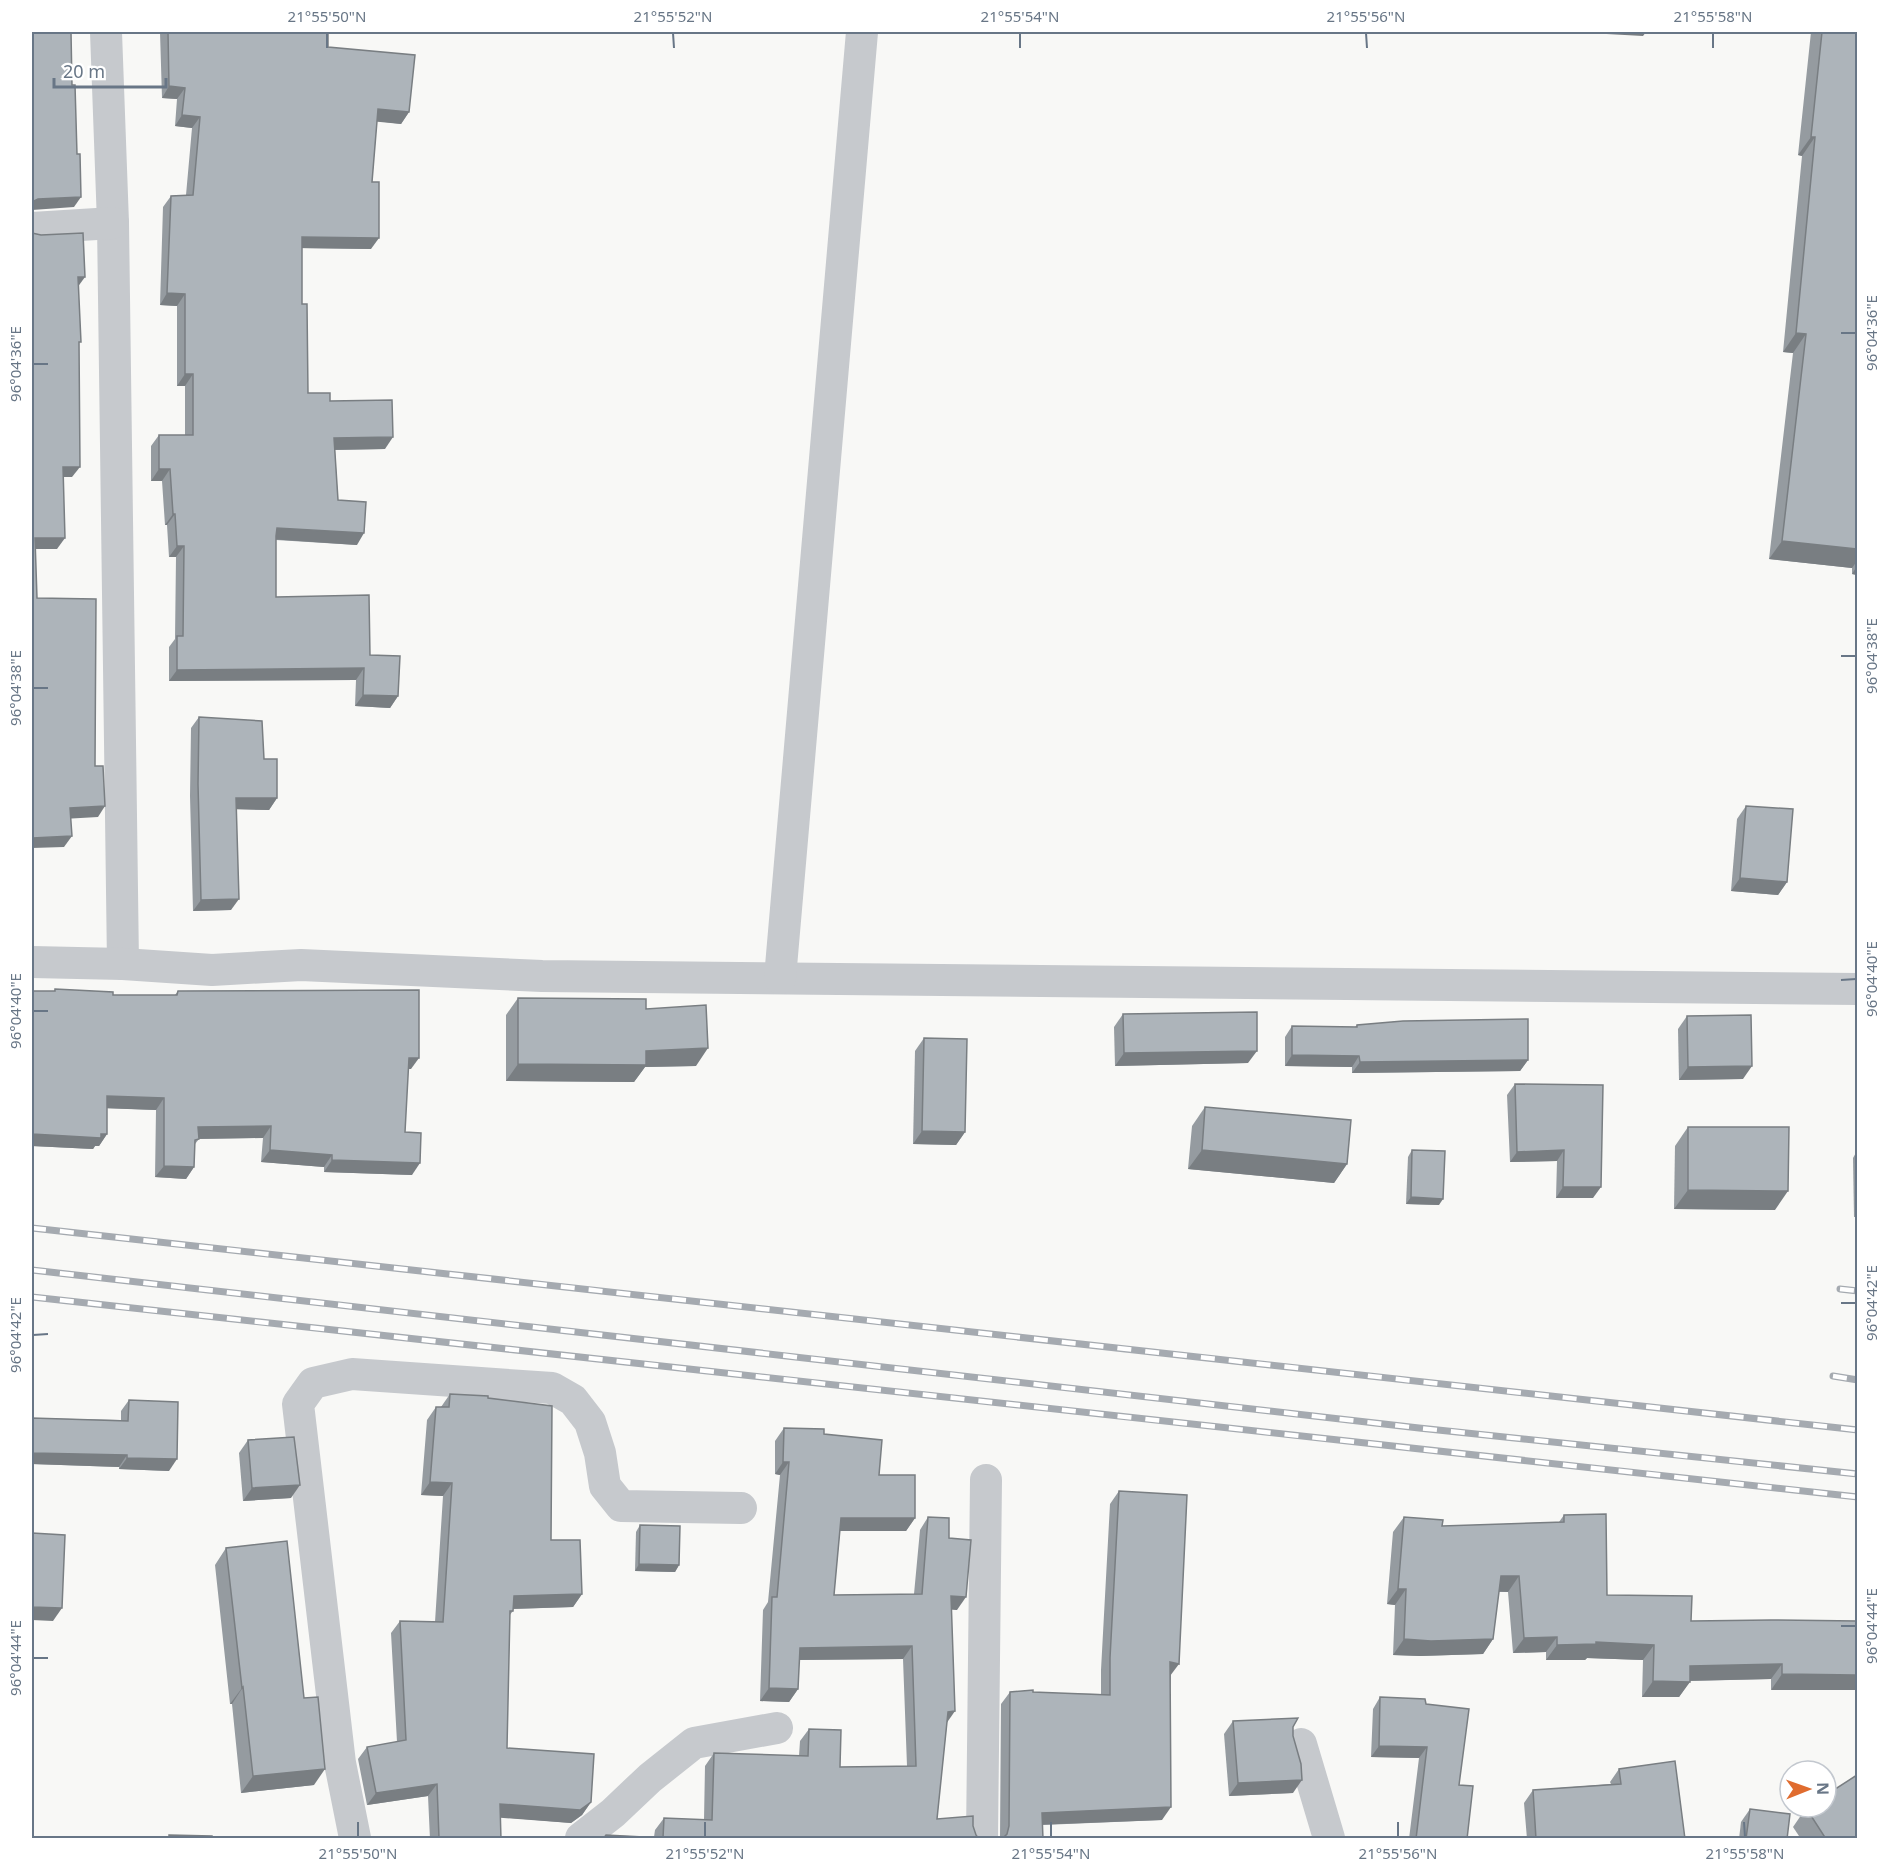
<svg xmlns="http://www.w3.org/2000/svg" width="1889" height="1870" font-family="'Noto Sans',sans-serif">
	<style>
		.lines { fill: none; stroke-linecap: round; stroke-linejoin: round }
		.street { stroke: #c6c9cd; stroke-width: 32 }
		.rail-casing { stroke: #a5aab0; stroke-width: 7 }
		.rail { stroke: #fff; stroke-width: 4.5; stroke-dasharray: 14; stroke-linecap: butt }
		.wall { fill: #959ba0 }
		.shaded-wall { fill: #797e82 }
		.building { fill: #adb4ba; stroke: #797e82; stroke-width: 1.5 }
		.ticks { fill: none; stroke: #687686; stroke-width: 2 }
		.neatline { fill: none; stroke: #687686; stroke-width: 2 }
		.ticks-label { font-size: 15px; text-anchor: middle; fill: #687686 }
	</style>
	<rect width="100%" height="100%" fill="#f8f8f6"/>
	<g class="lines">
		<g class="street">
			<polyline points="106,32 113,223 123,964"/>
			<polyline points="32,228 113,223"/>
			<polyline points="32,962 123,964 212,970 301,965 542,976 1858,989"/>
			<polyline points="780,978 862,32"/>
			<polyline points="1301,1744 1329,1838"/>
			<polyline points="355,1838 340,1763 298,1404 313,1383 352,1374 552,1388 573,1400 590,1422 600,1453 605,1486 621,1506 741,1508"/>
			<polyline points="581,1838 613,1813 650,1778 694,1743 777,1728"/>
			<polyline points="982,1838 986,1480"/>
		</g>
		<defs>
			<g id="rail">
				<polyline points="32,1228 1858,1430"/>
				<polyline points="32,1270 1419,1428 1858,1474"/>
				<polyline points="1840,1289 1858,1291"/>
				<polyline points="32,1297 1858,1497"/>
				<polyline points="1833,1376 1858,1380"/>
			</g>
		</defs>
		<use href="#rail" class="rail-casing"/>
		<use href="#rail" class="rail"/>
	</g>
	<g class="wall">
		<polygon points="160,32 328,32 328,47 409,112 401,124 377,121 372,182 371,249 302,248 302,304 308,393 330,401 385,449 335,450 338,500 357,545 276,540 276,597 370,655 398,696 390,708 355,706 356,680 169,681 169,647 175,639 176,557 169,557 167,525 165,525 162,481 151,481 151,446 159,435 185,435 185,386 177,386 177,306 160,305 163,207 171,196 186,195 192,128 175,126 177,99 162,98"/>
		<polygon points="1811,32 1857,32 1857,575 1852,574 1852,568 1769,559 1793,353 1783,352 1802,156 1798,155"/>
		<polygon points="199,717 264,759 277,798 269,810 236,809 231,910 193,911 190,796 191,728"/>
		<polygon points="1746,806 1787,882 1778,895 1731,891 1737,819"/>
		<polygon points="55,989 113,995 175,995 178,991 411,1069 408,1069 405,1132 412,1175 324,1172 324,1167 261,1162 263,1138 199,1139 195,1144 194,1167 186,1179 155,1177 156,1110 107,1108 107,1134 99,1146 95,1146 93,1149 32,1146 32,991 54,991"/>
		<polygon points="518,998 646,1009 696,1066 645,1067 634,1082 506,1081 506,1015"/>
		<polygon points="1123,1014 1248,1063 1115,1066 1114,1027"/>
		<polygon points="1687,1016 1743,1079 1679,1080 1678,1029"/>
		<polygon points="1357,1025 1528,1060 1520,1071 1352,1073 1352,1067 1285,1066 1285,1037 1292,1026 1355,1027"/>
		<polygon points="924,1038 965,1132 956,1145 913,1144 915,1051"/>
		<polygon points="1515,1084 1603,1085 1593,1198 1556,1198 1557,1161 1510,1162 1507,1095"/>
		<polygon points="1205,1107 1347,1164 1334,1183 1188,1169 1192,1126"/>
		<polygon points="1688,1127 1775,1210 1674,1209 1675,1146"/>
		<polygon points="1412,1150 1439,1205 1406,1204 1408,1157"/>
		<polygon points="1857,1151 1857,1217 1854,1217 1853,1158"/>
		<polygon points="450,1394 488,1398 551,1540 582,1594 573,1607 513,1609 513,1611 509,1616 507,1748 591,1802 582,1815 571,1823 500,1817 501,1839 430,1839 428,1796 367,1805 358,1759 367,1747 397,1742 391,1633 400,1621 435,1622 443,1496 421,1495 427,1420 436,1407 441,1407"/>
		<polygon points="129,1400 169,1471 119,1469 119,1467 32,1464 32,1418 121,1420 121,1411"/>
		<polygon points="784,1428 824,1434 879,1475 915,1518 906,1531 840,1531 834,1595 914,1594 920,1530 928,1517 949,1538 957,1610 952,1609 947,1723 937,1819 973,1826 976,1835 979,1839 603,1839 606,1835 654,1837 655,1830 664,1818 704,1820 705,1766 714,1753 799,1756 800,1741 809,1729 840,1767 907,1766 903,1659 799,1660 798,1689 789,1702 760,1701 763,1610 768,1602 780,1475 775,1474 775,1441"/>
		<polygon points="248,1440 291,1498 243,1501 239,1453"/>
		<polygon points="1119,1491 1171,1676 1162,1820 1043,1825 1043,1839 1000,1839 1001,1704 1010,1692 1101,1694 1101,1670 1110,1504"/>
		<polygon points="1564,1515 1607,1595 1691,1621 1857,1621 1771,1690 1771,1679 1690,1681 1679,1697 1642,1697 1643,1660 1587,1658 1585,1660 1546,1660 1546,1652 1513,1653 1508,1592 1499,1592 1493,1639 1483,1654 1420,1656 1393,1655 1395,1605 1387,1604 1393,1532 1404,1517 1442,1526 1559,1522"/>
		<polygon points="640,1525 679,1565 675,1572 635,1571 636,1532"/>
		<polygon points="226,1548 314,1785 241,1793 232,1704 230,1704 215,1565"/>
		<polygon points="1380,1697 1426,1704 1459,1785 1467,1839 1409,1839 1419,1758 1371,1757 1373,1709"/>
		<polygon points="1233,1721 1293,1727 1293,1793 1229,1796 1224,1734"/>
		<polygon points="1619,1769 1685,1839 1527,1839 1524,1803 1533,1790 1611,1784 1610,1782"/>
		<polygon points="1806,1808 1857,1839 1801,1839 1793,1827"/>
		<polygon points="1750,1809 1787,1839 1739,1839 1741,1822"/>
	</g>
	<g class="shaded-wall">
		<polygon points="1570,32 1646,32 1643,36"/>
		<polygon points="169,86 185,88 177,99 162,98"/>
		<polygon points="378,109 409,112 401,124 370,121"/>
		<polygon points="182,115 200,117 192,128 175,126"/>
		<polygon points="1811,137 1815,137 1802,156 1798,155"/>
		<polygon points="81,197 74,207 32,210 32,202 38,199"/>
		<polygon points="302,237 379,238 371,249 294,248"/>
		<polygon points="78,277 85,277 77,288"/>
		<polygon points="167,293 185,294 177,306 160,305"/>
		<polygon points="1796,333 1806,334 1793,353 1783,352"/>
		<polygon points="185,374 193,374 185,386 177,386"/>
		<polygon points="393,437 385,449 326,450 334,438"/>
		<polygon points="63,467 80,467 72,477 56,477"/>
		<polygon points="159,469 170,469 162,481 151,481"/>
		<polygon points="173,514 175,514 167,525 165,525"/>
		<polygon points="277,528 364,533 357,545 269,539"/>
		<polygon points="35,538 65,538 57,549 32,549"/>
		<polygon points="1782,541 1857,549 1857,561 1852,568 1769,559"/>
		<polygon points="177,546 184,546 176,557 169,557"/>
		<polygon points="1857,566 1857,575 1852,574"/>
		<polygon points="364,668 356,680 169,681 177,670"/>
		<polygon points="363,695 398,696 390,708 355,706"/>
		<polygon points="236,798 277,798 269,810 228,809"/>
		<polygon points="105,806 98,817 63,819 70,808"/>
		<polygon points="72,836 64,847 32,848 32,838"/>
		<polygon points="1740,878 1787,882 1778,895 1731,891"/>
		<polygon points="239,899 231,910 193,911 201,900"/>
		<polygon points="708,1048 696,1066 645,1067 634,1082 506,1081 518,1064 646,1051"/>
		<polygon points="1257,1051 1248,1063 1115,1066 1124,1053"/>
		<polygon points="1292,1055 1359,1056 1352,1067 1285,1066"/>
		<polygon points="409,1058 419,1058 411,1069 401,1069"/>
		<polygon points="1528,1060 1520,1071 1352,1073 1360,1062"/>
		<polygon points="1752,1066 1743,1079 1679,1080 1688,1067"/>
		<polygon points="107,1096 164,1098 156,1110 99,1108"/>
		<polygon points="271,1126 263,1138 190,1139 198,1127"/>
		<polygon points="922,1131 965,1132 956,1145 913,1144"/>
		<polygon points="32,1134 107,1134 99,1146 95,1146 93,1149 32,1146"/>
		<polygon points="270,1150 332,1155 324,1167 261,1162"/>
		<polygon points="1202,1150 1347,1164 1334,1183 1188,1169"/>
		<polygon points="1564,1150 1557,1161 1510,1162 1517,1152"/>
		<polygon points="332,1160 420,1163 412,1175 324,1172"/>
		<polygon points="164,1166 194,1167 186,1179 155,1177"/>
		<polygon points="1563,1187 1601,1187 1593,1198 1556,1198"/>
		<polygon points="1688,1190 1788,1191 1775,1210 1674,1209"/>
		<polygon points="1411,1197 1443,1199 1439,1205 1406,1204"/>
		<polygon points="32,1453 127,1455 119,1467 32,1464"/>
		<polygon points="127,1458 177,1459 169,1471 119,1469"/>
		<polygon points="783,1462 789,1462 780,1475 775,1474"/>
		<polygon points="430,1482 452,1483 443,1496 421,1495"/>
		<polygon points="300,1485 291,1498 243,1501 252,1488"/>
		<polygon points="841,1518 915,1518 906,1531 833,1531"/>
		<polygon points="639,1564 679,1565 675,1572 635,1571"/>
		<polygon points="1501,1576 1519,1576 1508,1592 1490,1591"/>
		<polygon points="1398,1589 1406,1589 1395,1605 1387,1604"/>
		<polygon points="582,1594 573,1607 505,1609 514,1596"/>
		<polygon points="951,1596 966,1597 957,1610 942,1609"/>
		<polygon points="32,1607 62,1608 53,1621 32,1620"/>
		<polygon points="1557,1637 1546,1652 1513,1653 1524,1638"/>
		<polygon points="1404,1639 1493,1639 1483,1654 1420,1656 1393,1655"/>
		<polygon points="1596,1642 1654,1645 1643,1660 1587,1658 1585,1660 1546,1660 1557,1645"/>
		<polygon points="912,1646 903,1659 791,1660 800,1648"/>
		<polygon points="1170,1662 1179,1664 1170,1676"/>
		<polygon points="1782,1664 1771,1679 1680,1681 1690,1666"/>
		<polygon points="1782,1674 1857,1675 1857,1690 1771,1690"/>
		<polygon points="1653,1681 1690,1682 1679,1697 1642,1697"/>
		<polygon points="243,1687 232,1704 230,1704 242,1688"/>
		<polygon points="769,1688 798,1689 789,1702 760,1701"/>
		<polygon points="955,1711 946,1724 948,1712"/>
		<polygon points="1379,1746 1427,1747 1419,1758 1371,1757"/>
		<polygon points="325,1769 314,1785 241,1793 253,1776"/>
		<polygon points="1302,1780 1293,1793 1229,1796 1238,1783"/>
		<polygon points="437,1784 428,1796 367,1805 376,1793"/>
		<polygon points="591,1802 582,1815 571,1823 491,1817 500,1804"/>
		<polygon points="1171,1807 1162,1820 1033,1825 1042,1813"/>
	</g>
	<g class="building">
		<polygon points="32,32 71,32 72,85 75,85 77,154 80,154 81,197 38,199 32,202"/>
		<polygon points="168,32 328,32 328,47 415,55 409,112 378,109 372,182 379,182 379,238 302,237 302,304 307,304 308,393 330,393 330,401 392,400 393,437 334,438 338,500 366,502 364,533 277,528 276,536 276,597 369,595 370,655 400,656 398,696 363,695 364,668 177,670 177,636 183,636 184,546 177,546 175,514 173,514 170,469 159,469 159,435 193,435 193,374 185,374 185,294 167,293 171,196 193,195 200,117 182,115 185,88 169,86"/>
		<polygon points="1822,32 1857,32 1857,549 1782,541 1806,334 1796,333 1815,137 1811,137"/>
		<polygon points="32,233 41,235 83,233 85,277 78,277 81,342 79,342 80,467 63,467 65,538 35,538 37,598 96,599 95,766 103,766 105,806 70,808 72,836 32,838"/>
		<polygon points="199,717 262,721 264,759 277,759 277,798 236,798 239,899 201,900 198,784"/>
		<polygon points="1746,806 1793,809 1787,882 1740,878"/>
		<polygon points="55,989 113,992 113,995 177,995 178,991 419,990 419,1058 409,1058 405,1132 421,1133 420,1163 332,1160 332,1155 270,1150 271,1126 198,1127 199,1139 195,1140 194,1167 164,1166 164,1098 107,1096 107,1134 101,1134 101,1138 32,1134 32,991 55,991"/>
		<polygon points="518,998 646,999 646,1009 706,1005 708,1048 646,1051 646,1065 518,1064"/>
		<polygon points="1257,1012 1257,1051 1124,1053 1123,1014"/>
		<polygon points="1751,1015 1752,1066 1688,1067 1687,1016"/>
		<polygon points="1528,1019 1528,1060 1360,1062 1359,1056 1292,1055 1292,1026 1357,1027 1357,1025 1403,1021"/>
		<polygon points="924,1038 967,1039 965,1132 922,1131"/>
		<polygon points="1515,1084 1603,1085 1601,1187 1563,1187 1564,1150 1517,1152"/>
		<polygon points="1205,1107 1351,1120 1347,1164 1202,1150"/>
		<polygon points="1688,1127 1789,1127 1788,1191 1688,1190"/>
		<polygon points="1412,1150 1445,1151 1443,1199 1411,1197"/>
		<polygon points="450,1394 488,1396 488,1398 552,1406 551,1540 580,1540 582,1594 514,1596 513,1611 510,1611 507,1748 594,1754 591,1802 580,1810 500,1804 501,1839 459,1839 459,1837 439,1838 437,1784 376,1793 367,1747 406,1740 400,1621 443,1622 452,1483 430,1482 436,1407 449,1407"/>
		<polygon points="129,1400 178,1402 177,1459 127,1458 127,1455 32,1453 32,1418 128,1421"/>
		<polygon points="784,1428 824,1429 824,1434 882,1440 879,1475 915,1475 915,1518 841,1518 834,1595 922,1594 928,1517 949,1518 949,1538 971,1540 966,1597 951,1596 955,1711 948,1712 937,1819 973,1816 973,1826 976,1835 979,1839 603,1839 606,1835 663,1838 664,1818 712,1820 714,1753 808,1756 809,1729 841,1730 840,1767 916,1766 912,1646 800,1648 798,1689 769,1688 772,1597 777,1597 789,1462 783,1462"/>
		<polygon points="294,1437 300,1485 252,1488 248,1440"/>
		<polygon points="1119,1491 1187,1495 1179,1664 1170,1662 1171,1807 1042,1813 1043,1839 1002,1839 1007,1834 1009,1826 1010,1692 1033,1690 1033,1692 1110,1695 1110,1658"/>
		<polygon points="1606,1514 1607,1595 1692,1596 1691,1621 1771,1620 1857,1621 1857,1675 1782,1674 1782,1664 1690,1666 1690,1682 1653,1681 1654,1645 1596,1642 1596,1644 1557,1645 1557,1637 1524,1638 1519,1576 1501,1576 1493,1639 1431,1641 1404,1639 1406,1589 1398,1589 1404,1517 1443,1520 1442,1526 1564,1522 1564,1515"/>
		<polygon points="640,1525 680,1526 679,1565 639,1564"/>
		<polygon points="32,1533 65,1535 62,1608 32,1607"/>
		<polygon points="287,1541 304,1698 318,1697 325,1769 253,1776 243,1687 242,1688 226,1548"/>
		<polygon points="1380,1697 1425,1699 1426,1704 1469,1709 1459,1785 1473,1786 1467,1839 1416,1839 1427,1747 1379,1746"/>
		<polygon points="1298,1718 1293,1727 1293,1736 1301,1764 1302,1780 1238,1783 1233,1721"/>
		<polygon points="1675,1761 1685,1839 1536,1839 1533,1790 1621,1784 1619,1769"/>
		<polygon points="1857,1775 1857,1839 1826,1839 1806,1808 1808,1807 1826,1807 1826,1795"/>
		<polygon points="1750,1809 1790,1814 1787,1839 1746,1839"/>
		<polygon points="169,1835 212,1836 212,1839 169,1839"/>
	</g>
	<path class="ticks" d="M327,33V48M673,33L674,48M1020,33V48M1366,33L1367,48M1713,33V48M1841,333H1856M33,364H48M1841,656H1856M33,688H48M1841,980L1856,979M33,1011H48M1841,1303H1856M33,1335L48,1334M1841,1626H1856M33,1658H48M358,1822V1837M705,1822V1837M1051,1822V1837M1398,1822V1837M1744,1822L1745,1837"/>
	<rect width="1889" height="1870" fill="none" stroke="#ffffff" stroke-width="66"/>
	<g transform="translate(1808 1789) rotate(89)"><circle r="28" fill="#ffffff" stroke="#c3c8cf" stroke-width="1.5"/>
	<path d="M0-4.5L10 22L0 15L-10 22Z" fill="#e06c2f"/>
	<text y="-9" font-size="16" font-weight="bold" text-anchor="middle" fill="#687686">N</text>
	</g>
	<path d="M54 78v9h112v-9" fill="none" stroke="#687686" stroke-width="3"/>
	<text x="63" y="78" font-size="18" fill="#687686" stroke="#ffffff" stroke-width="4.5" paint-order="stroke">20 m</text>
	<rect x="33" y="33" width="1823" height="1804" class="neatline"/>
	<g class="ticks-label">
		<text x="327" y="22">21°55'50"N</text>
		<text x="673" y="22">21°55'52"N</text>
		<text x="1020" y="22">21°55'54"N</text>
		<text x="1366" y="22">21°55'56"N</text>
		<text x="1713" y="22">21°55'58"N</text>
		<text transform="translate(1872 333) rotate(-90)" y="5">96°04'36"E</text>
		<text transform="translate(16 364) rotate(-90)" y="5">96°04'36"E</text>
		<text transform="translate(1872 656) rotate(-90)" y="5">96°04'38"E</text>
		<text transform="translate(16 688) rotate(-90)" y="5">96°04'38"E</text>
		<text transform="translate(1872 979) rotate(-90)" y="5">96°04'40"E</text>
		<text transform="translate(16 1011) rotate(-90)" y="5">96°04'40"E</text>
		<text transform="translate(1872 1303) rotate(-90)" y="5">96°04'42"E</text>
		<text transform="translate(16 1335) rotate(-90)" y="5">96°04'42"E</text>
		<text transform="translate(1872 1626) rotate(-90)" y="5">96°04'44"E</text>
		<text transform="translate(16 1658) rotate(-90)" y="5">96°04'44"E</text>
		<text x="358" y="1859">21°55'50"N</text>
		<text x="705" y="1859">21°55'52"N</text>
		<text x="1051" y="1859">21°55'54"N</text>
		<text x="1398" y="1859">21°55'56"N</text>
		<text x="1745" y="1859">21°55'58"N</text>
	</g>
</svg>
